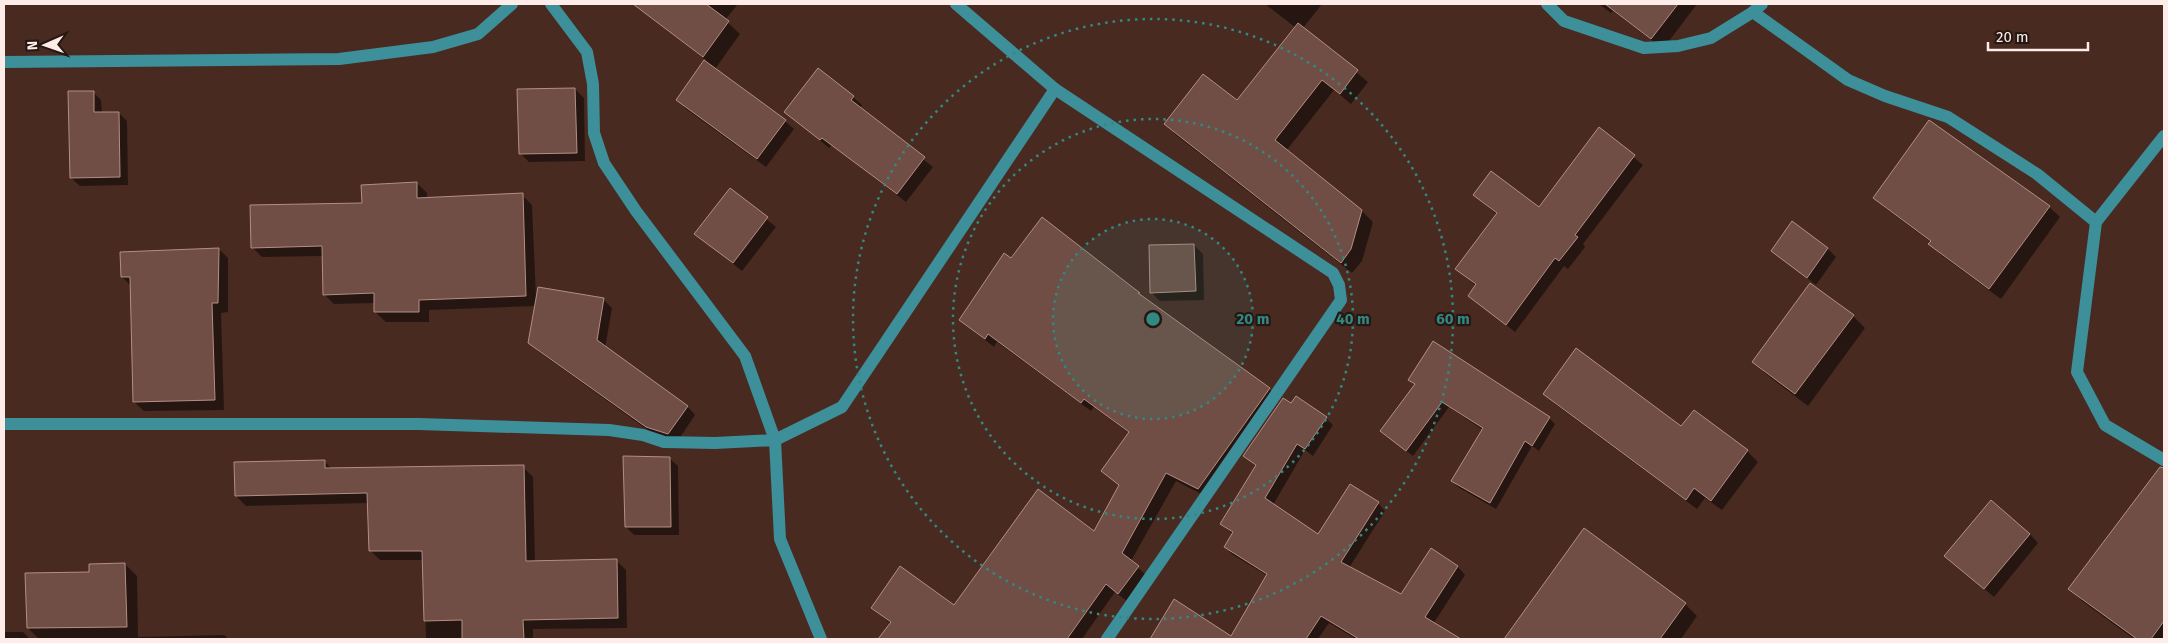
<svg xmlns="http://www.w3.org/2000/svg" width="2168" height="643" font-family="'Fira Sans',sans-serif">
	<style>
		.shadow { fill: #0007 }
		.building { fill: #704e45; stroke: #b48e84 }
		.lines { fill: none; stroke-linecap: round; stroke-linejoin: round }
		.minor { stroke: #3d8f99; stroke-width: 12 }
		.ring { fill: none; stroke: #338880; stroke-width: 2.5; stroke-dasharray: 2.5 5 }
		.centre { fill: #338880; stroke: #251713; stroke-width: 2.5 }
		.ring-label { font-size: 15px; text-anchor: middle; font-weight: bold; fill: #338880; stroke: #251713; stroke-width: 4.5; stroke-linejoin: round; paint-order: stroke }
	</style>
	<rect width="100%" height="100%" fill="#482a21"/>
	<g class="shadow">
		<polygon points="634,4 738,4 725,20 740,34 715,69 785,121 794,129 766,167 686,109 678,100 706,60"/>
		<polygon points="1265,4 1322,4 1303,28 1368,82 1351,104 1334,90 1286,151 1362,211 1373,222 1362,261 1352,273 1176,135 1165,124 1237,102 1296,28"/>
		<polygon points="1599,4 1697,4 1663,49 1613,11 1611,13"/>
		<polygon points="575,89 584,98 585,161 529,162 520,153"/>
		<polygon points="93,92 101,100 102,113 119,113 127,121 128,185 80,186 71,178"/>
		<polygon points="853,97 862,105 860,109 933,167 906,202 832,145 829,148 786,112"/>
		<polygon points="1599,129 1643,165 1583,244 1585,247 1568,269 1564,266 1515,332 1469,295 1476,286 1457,269 1497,215 1474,195 1539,209"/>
		<polygon points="417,183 427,193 427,198 522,195 532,205 536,298 603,299 612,308 605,348 687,406 695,415 677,442 656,436 538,351 530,342 536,306 429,310 429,322 386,322 375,312 375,303 334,304 324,294 323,256 262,257 252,247"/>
		<polygon points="730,190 776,227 742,271 696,234"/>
		<polygon points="1874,197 2049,207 2060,217 2001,299 1941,255 1930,244 1931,242 1885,208"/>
		<polygon points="1042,219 1147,302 1269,389 1278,398 1207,497 1176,481 1131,561 1147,576 1128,602 1115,592 1082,639 1068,639 1066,637 1065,639 879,639 891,624 872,608 954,606 1094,533 1120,486 1103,471 1130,434 1094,407 1091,411 997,342 994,347 960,320"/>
		<polygon points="1792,223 1828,249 1836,257 1816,285 1773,251"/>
		<polygon points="1194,245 1203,254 1204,300 1160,301 1151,292"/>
		<polygon points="219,249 228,258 228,312 221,313 224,410 144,411 134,402 131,286 122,277"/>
		<polygon points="1853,316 1865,328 1808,406 1766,374 1753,362"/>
		<polygon points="1410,380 1549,418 1555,424 1539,451 1532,446 1496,509 1458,487 1452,481 1483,430 1449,407 1413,456 1388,437 1415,385"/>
		<polygon points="1545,394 1681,428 1694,411 1747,451 1758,462 1722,510 1705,498 1697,509 1555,404"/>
		<polygon points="1292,405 1326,418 1333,425 1313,456 1305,450 1273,505 1319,536 1378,503 1385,511 1349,568 1401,596 1432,550 1458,567 1465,575 1433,624 1447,636 1445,639 1356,639 1329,623 1318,639 1152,638 1232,637 1268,576 1233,555 1225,547 1233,534 1221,524 1256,466 1245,456"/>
		<polygon points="669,458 678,466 679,535 634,535 626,527"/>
		<polygon points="324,461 333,470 523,467 533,477 535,562 616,560 626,570 627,628 533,629 533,639 426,639 424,560 380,560 370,550 369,503 246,506 236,496"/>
		<polygon points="2149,484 2164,495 2164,639 2134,639 2082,601 2070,589"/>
		<polygon points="1584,530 1685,604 1697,616 1681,639 1505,639"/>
		<polygon points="2030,534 2038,543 1994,597 1955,564"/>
		<polygon points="125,564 137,576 138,637 224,635 229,639 39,639 28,628"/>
		<polygon points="4,632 23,632 30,639 4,639"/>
		<polygon points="358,638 359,639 321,639"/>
	</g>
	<g class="building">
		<polygon points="633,4 706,4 729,21 703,57"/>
		<polygon points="1605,4 1678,4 1651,39"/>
		<polygon points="1298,23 1358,70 1340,94 1322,80 1275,140 1362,210 1351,249 1341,263 1164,124 1203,74 1237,100"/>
		<polygon points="704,60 786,120 757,159 676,100"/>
		<polygon points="818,68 854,96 851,100 925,157 897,194 822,138 820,140 784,112"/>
		<polygon points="575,88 577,153 519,154 517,89"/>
		<polygon points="68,91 94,91 94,112 119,112 120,177 70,178"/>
		<polygon points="1929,120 2050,206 1989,289 1928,244 1931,241 1873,198"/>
		<polygon points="1599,127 1635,155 1575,235 1578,237 1559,261 1555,258 1506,325 1468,296 1476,284 1455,269 1497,213 1473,195 1491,171 1539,207"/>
		<polygon points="417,182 417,198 523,193 526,296 419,300 419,312 374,312 374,293 323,295 322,246 251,248 250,205 362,203 361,185"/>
		<polygon points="730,188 768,217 733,263 694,234"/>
		<polygon points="1042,217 1140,293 1138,293 1270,388 1198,489 1166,473 1122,553 1139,566 1118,594 1106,584 1067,639 878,639 891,622 871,608 900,566 954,605 1038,489 1094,531 1119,485 1101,471 1129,432 1084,399 1081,403 988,334 985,339 959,320 1004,253 1011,258"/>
		<polygon points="1792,221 1828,248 1807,278 1771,251"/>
		<polygon points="1194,244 1196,291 1150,293 1149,245"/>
		<polygon points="219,248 218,303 212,303 215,400 133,402 130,277 121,277 120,252"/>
		<polygon points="1810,283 1854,315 1795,394 1752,362"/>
		<polygon points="538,287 604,298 597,340 688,406 668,434 646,427 528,343"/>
		<polygon points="1433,341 1550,417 1532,446 1525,441 1490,503 1451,481 1483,428 1442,402 1406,451 1380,431 1415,384 1408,380"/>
		<polygon points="1576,348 1681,426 1694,410 1748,450 1711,501 1694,488 1686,500 1543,394"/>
		<polygon points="1296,396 1327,417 1305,449 1297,444 1265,498 1318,534 1350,484 1379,502 1341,562 1401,594 1431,548 1458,566 1425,617 1461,639 1359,639 1321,616 1306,639 1150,639 1174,599 1231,636 1267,574 1224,547 1233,532 1220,524 1256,465 1243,456 1283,398 1291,403"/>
		<polygon points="623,456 670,457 671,527 625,527"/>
		<polygon points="325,460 325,468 524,465 526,561 617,559 618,618 523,620 524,639 462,639 462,620 424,621 422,551 369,551 367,493 235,496 234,462"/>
		<polygon points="2160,467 2164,468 2164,621 2151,639 2137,639 2068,589"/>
		<polygon points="1991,500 2030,534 1984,589 1944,556"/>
		<polygon points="1584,528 1686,603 1660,639 1504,639"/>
		<polygon points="125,563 127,627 27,628 25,573 89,572 89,564"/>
	</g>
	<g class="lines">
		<g class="minor">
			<polyline points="551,4 587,52 593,84 594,133 604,163 636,211 745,356 775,440 842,407 1055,89 956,4"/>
			<polyline points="1547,4 1564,21 1644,48 1678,46 1711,38 1753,12 1762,4"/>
			<polyline points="1753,12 1848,80 1885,96 1948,117 2037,174 2096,222 2077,372 2105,425 2164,460"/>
			<polyline points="4,62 339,59 433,47 478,34 512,4"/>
			<polyline points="1055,89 1333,273 1339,285 1341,300 1107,639"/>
			<polyline points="2096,222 2164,136"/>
			<polyline points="4,424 419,424 609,430 643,435 664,442 715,443 775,440 780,539 821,639"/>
		</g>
	</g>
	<circle cx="1153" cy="319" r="100" fill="#338880" fill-opacity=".12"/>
	<g class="ring">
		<circle cx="1153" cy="319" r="100"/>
		<circle cx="1153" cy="319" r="200"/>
		<circle cx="1153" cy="319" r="300"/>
	</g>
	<circle cx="1153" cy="319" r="8" class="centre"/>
	<g class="ring-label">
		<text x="1253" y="324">20 m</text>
		<text x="1353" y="324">40 m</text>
		<text x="1453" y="324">60 m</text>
	</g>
	<rect width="2168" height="643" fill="none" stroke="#fdece7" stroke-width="10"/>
	<g transform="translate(45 45) rotate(268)" stroke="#251713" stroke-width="4" paint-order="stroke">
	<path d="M0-4L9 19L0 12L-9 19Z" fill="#fdece7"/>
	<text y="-8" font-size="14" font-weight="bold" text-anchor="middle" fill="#fdece7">N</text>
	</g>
	<path d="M1988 42v8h100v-8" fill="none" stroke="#fdece7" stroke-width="2.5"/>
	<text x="1996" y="42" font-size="15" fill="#fdece7" stroke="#251713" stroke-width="4" paint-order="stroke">20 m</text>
</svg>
